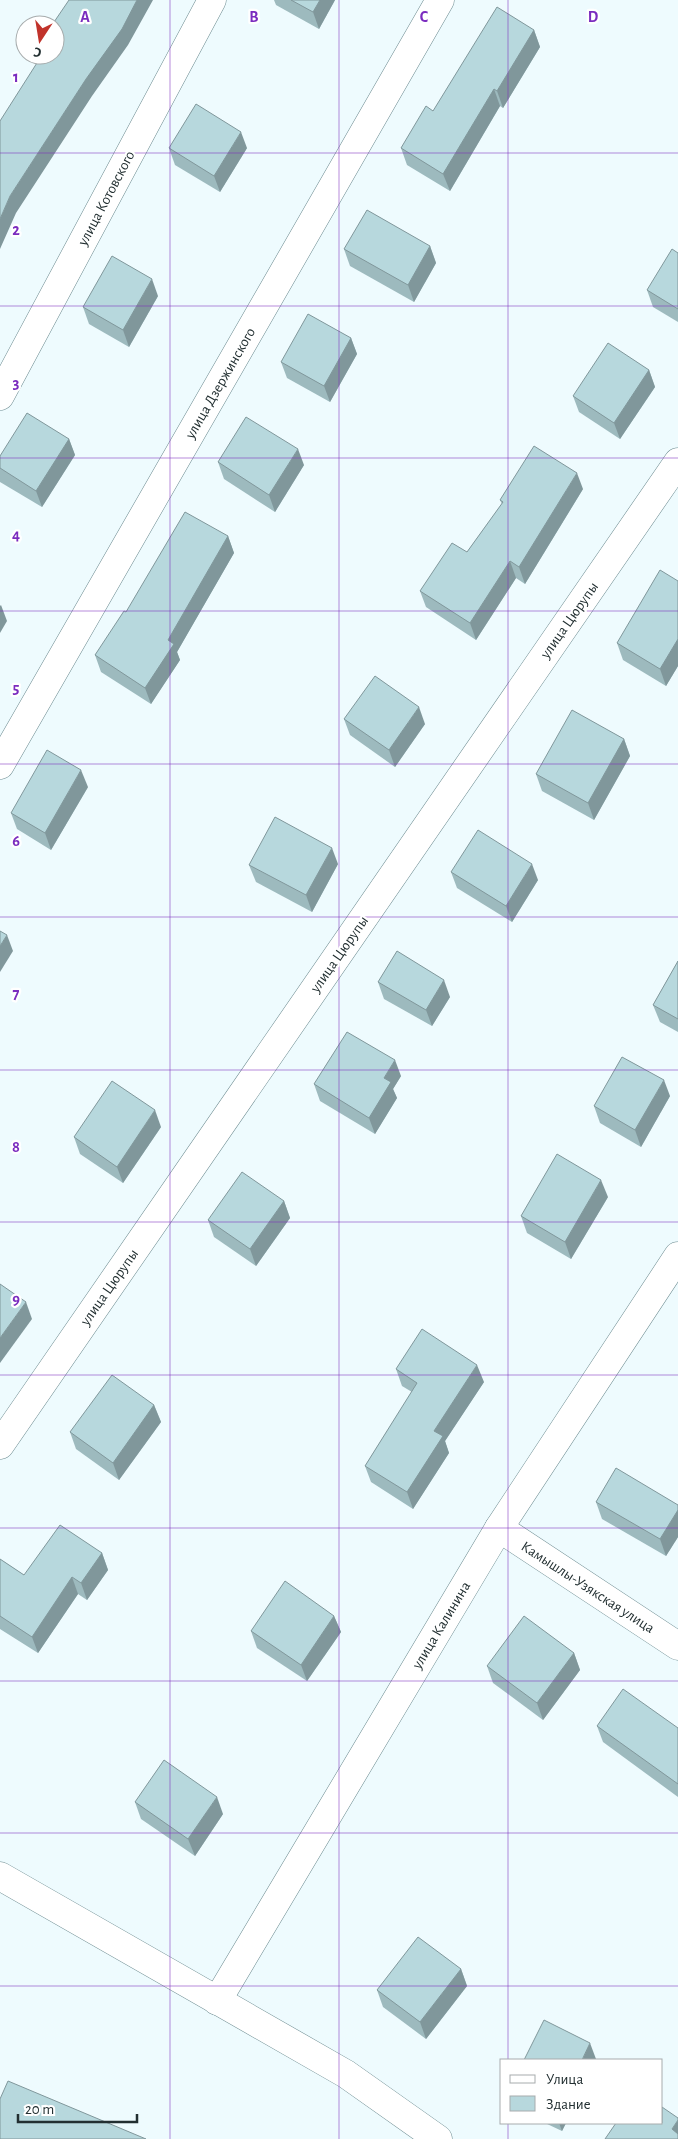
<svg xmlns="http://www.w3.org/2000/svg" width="678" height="2139" font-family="'Alegreya Sans',sans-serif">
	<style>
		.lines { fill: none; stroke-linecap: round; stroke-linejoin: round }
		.minor-casing { stroke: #6b8a8f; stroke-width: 29 }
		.minor { stroke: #fff; stroke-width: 28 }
		.wall { fill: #9dbabe }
		.shaded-wall { fill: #80979b }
		.building { fill: #b7d8dd; stroke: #80979b }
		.grid { fill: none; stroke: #7b2cbf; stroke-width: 1; stroke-opacity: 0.55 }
		.labels { text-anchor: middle; stroke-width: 4.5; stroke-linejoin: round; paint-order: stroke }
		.street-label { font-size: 15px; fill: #222f31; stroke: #fff }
		.grid-label { font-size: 16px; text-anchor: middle; font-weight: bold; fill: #7b2cbf; stroke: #fff; stroke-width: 4.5; stroke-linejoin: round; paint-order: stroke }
	</style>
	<rect width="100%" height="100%" fill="#eefbfe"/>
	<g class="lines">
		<defs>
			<g id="minor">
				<polyline points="0,396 212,0"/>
				<polyline points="0,765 440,0"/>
				<polyline points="0,1445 678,462"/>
				<polyline points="499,1528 678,1646"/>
				<polyline points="0,1876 346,2074 438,2139"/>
				<polyline points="217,2001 499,1528 678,1256"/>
			</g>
		</defs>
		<use href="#minor" class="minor-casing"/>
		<use href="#minor" class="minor"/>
	</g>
	<g class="wall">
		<polygon points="274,0 335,0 319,29 276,5"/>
		<polygon points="534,30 540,47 503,108 500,106 450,191 407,165 401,148 433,111"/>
		<polygon points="169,148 247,148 220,192 175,165"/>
		<polygon points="430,246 436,263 414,302 350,266 344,249"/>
		<polygon points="678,253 678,322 653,307 647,290"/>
		<polygon points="158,296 129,347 89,324 83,307"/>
		<polygon points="351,338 357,354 330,402 287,378 281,362"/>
		<polygon points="649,370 655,387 620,439 579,412 573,396"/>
		<polygon points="69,439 75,455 42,507 0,482 0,456"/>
		<polygon points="218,462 304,465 275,512 224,479"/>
		<polygon points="583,489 525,584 516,578 476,640 426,607 420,591 467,552 502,504 500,500"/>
		<polygon points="228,536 234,553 177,652 180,660 151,704 101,672 95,655 126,612"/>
		<polygon points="678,581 678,666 666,686 623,660 617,643"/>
		<polygon points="344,719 425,724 395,767 350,735"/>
		<polygon points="624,739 630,756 594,820 542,791 536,774"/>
		<polygon points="88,787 51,850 17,829 11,813"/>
		<polygon points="338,864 312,912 256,882 249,865"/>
		<polygon points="451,872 538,880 512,922 457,888"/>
		<polygon points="678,961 678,1032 660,1022 653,1005"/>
		<polygon points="378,982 450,997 432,1026 384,999"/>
		<polygon points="401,1076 393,1089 397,1098 375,1134 320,1101 314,1084"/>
		<polygon points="670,1096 641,1147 600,1123 594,1106"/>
		<polygon points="161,1127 123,1183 80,1154 74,1137"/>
		<polygon points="608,1197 571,1259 527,1233 521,1216"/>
		<polygon points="284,1201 290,1218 256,1266 214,1237 208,1220"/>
		<polygon points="396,1369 484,1382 445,1441 449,1453 413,1509 371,1482 365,1466 412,1392 402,1386"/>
		<polygon points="154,1405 161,1422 119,1480 76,1449 70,1432"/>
		<polygon points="596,1502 678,1505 678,1537 666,1556 602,1519"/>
		<polygon points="102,1553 108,1570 87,1600 78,1594 38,1653 0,1629 0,1559 24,1575"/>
		<polygon points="334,1616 341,1632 307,1681 257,1648 251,1631"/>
		<polygon points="574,1653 580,1670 543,1720 493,1683 487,1666"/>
		<polygon points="597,1726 678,1728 678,1797 603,1742"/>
		<polygon points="135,1802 223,1814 195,1856 141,1819"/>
		<polygon points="461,1969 467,1986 426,2039 383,2007 377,1990"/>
		<polygon points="545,2123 566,2123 562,2131"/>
	</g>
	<g class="shaded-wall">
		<polygon points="137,0 153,0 128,45 92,96 16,213 0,249 0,219 10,196"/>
		<polygon points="320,0 335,0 319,29 313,12"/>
		<polygon points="534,30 540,47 503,108 497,91"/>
		<polygon points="494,89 500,106 450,191 443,174"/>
		<polygon points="241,132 247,148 220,192 214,176"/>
		<polygon points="430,246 436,263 414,302 408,285"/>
		<polygon points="152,279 158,296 129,347 123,330"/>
		<polygon points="351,338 357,354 330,402 324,386"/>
		<polygon points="649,370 655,387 620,439 614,423"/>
		<polygon points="69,439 75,455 42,507 36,491"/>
		<polygon points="298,449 304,465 275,512 269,495"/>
		<polygon points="577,473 583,489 525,584 519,567"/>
		<polygon points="228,536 234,553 177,652 180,660 151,704 145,688 168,640"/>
		<polygon points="510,561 516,578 476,640 470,623"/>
		<polygon points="1,605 7,621 0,633 0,606"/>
		<polygon points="678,639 678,666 666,686 660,669"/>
		<polygon points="419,707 425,724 395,767 389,750"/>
		<polygon points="624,739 630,756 594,820 588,803"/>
		<polygon points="81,770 88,787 51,850 45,833"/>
		<polygon points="332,848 338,864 312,912 306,895"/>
		<polygon points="532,864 538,880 512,922 506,906"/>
		<polygon points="7,935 13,951 0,972 0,946"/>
		<polygon points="444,980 450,997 432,1026 426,1010"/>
		<polygon points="395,1060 401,1076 393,1089 397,1098 375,1134 369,1118 384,1078"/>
		<polygon points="664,1080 670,1096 641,1147 635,1130"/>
		<polygon points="155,1110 161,1127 123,1183 117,1167"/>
		<polygon points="601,1180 608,1197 571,1259 565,1242"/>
		<polygon points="284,1201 290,1218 256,1266 250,1249"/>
		<polygon points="26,1302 32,1319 0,1363 0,1338"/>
		<polygon points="477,1365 484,1382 445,1441 449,1453 413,1509 407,1492 434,1431"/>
		<polygon points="154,1405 161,1422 119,1480 113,1463"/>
		<polygon points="678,1510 678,1537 666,1556 660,1539"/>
		<polygon points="102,1553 108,1570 87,1600 81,1583"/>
		<polygon points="72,1577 78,1594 38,1653 32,1637"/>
		<polygon points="334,1616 341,1632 307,1681 301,1665"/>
		<polygon points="574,1653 580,1670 543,1720 537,1703"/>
		<polygon points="217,1797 223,1814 195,1856 188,1839"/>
		<polygon points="461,1969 467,1986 426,2039 420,2022"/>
		<polygon points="590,2043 596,2059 596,2060 582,2060"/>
		<polygon points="678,2120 678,2139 672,2129"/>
		<polygon points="559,2123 566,2123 562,2131"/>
	</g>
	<g class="building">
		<polygon points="69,0 137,0 122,29 86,79 10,196 0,219 0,121 42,55 55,55 55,25 52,25"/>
		<polygon points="291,0 320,0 313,12"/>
		<polygon points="497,7 534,30 497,91 494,89 443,174 401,148 426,106 433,111"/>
		<polygon points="196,104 241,132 214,176 169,148"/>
		<polygon points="367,210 430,246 408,285 344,249"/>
		<polygon points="672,249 678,253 678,309 647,290"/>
		<polygon points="112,256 152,279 123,330 83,307"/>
		<polygon points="308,314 351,338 324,386 281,362"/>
		<polygon points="608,343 649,370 614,423 573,396"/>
		<polygon points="27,413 69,439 36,491 0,468 0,456"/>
		<polygon points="246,417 298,449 269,495 218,462"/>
		<polygon points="534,446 577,473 519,567 510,561 470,623 420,591 452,543 467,552 503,502 500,500"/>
		<polygon points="185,512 228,536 168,640 174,644 145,688 95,655 124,611 126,612"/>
		<polygon points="660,570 678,581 678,639 660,669 617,643"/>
		<polygon points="375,676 419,707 389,750 344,719"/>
		<polygon points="572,710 624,739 588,803 536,774"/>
		<polygon points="47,750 81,770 45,833 11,813"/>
		<polygon points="275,817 332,848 306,895 249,865"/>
		<polygon points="478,830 532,864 506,906 451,872"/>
		<polygon points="0,931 7,935 0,946"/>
		<polygon points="397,951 444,980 426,1010 378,982"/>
		<polygon points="678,961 678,1019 653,1005"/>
		<polygon points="347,1032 395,1060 384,1078 391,1082 369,1118 314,1084"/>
		<polygon points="622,1057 664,1080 635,1130 594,1106"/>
		<polygon points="112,1081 155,1110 117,1167 74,1137"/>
		<polygon points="557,1154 601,1180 565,1242 521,1216"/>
		<polygon points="242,1172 284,1201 250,1249 208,1220"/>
		<polygon points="0,1284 26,1302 0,1338"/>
		<polygon points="422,1329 477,1365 434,1431 443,1436 407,1492 365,1466 417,1383 396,1369"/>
		<polygon points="112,1375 154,1405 113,1463 70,1432"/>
		<polygon points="616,1468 678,1505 678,1510 660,1539 596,1502"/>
		<polygon points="60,1525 102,1553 81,1583 72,1577 32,1637 0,1616 0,1559 24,1575"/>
		<polygon points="285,1581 334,1616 301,1665 251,1631"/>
		<polygon points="524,1616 574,1653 537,1703 487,1666"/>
		<polygon points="623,1689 678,1728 678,1784 597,1726"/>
		<polygon points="164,1760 217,1797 188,1839 135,1802"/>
		<polygon points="418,1937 461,1969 420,2022 377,1990"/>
		<polygon points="544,2020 590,2043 582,2060 524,2060"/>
		<polygon points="8,2081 146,2139 0,2139 0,2099"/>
		<polygon points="662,2107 678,2118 678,2120 672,2129 678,2134 678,2139 605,2139 616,2123 662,2123"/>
	</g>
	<path class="grid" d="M170,0V2139M339,0V2139M508,0V2060M0,153H678M0,306H678M0,458H678M0,611H678M0,764H678M0,917H678M0,1070H678M0,1222H678M0,1375H678M0,1528H678M0,1681H678M0,1833H678M0,1986H678M508,2123V2139"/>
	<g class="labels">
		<g class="street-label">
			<text transform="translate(106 198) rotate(-62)" y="5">улица Котовского</text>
			<text transform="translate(220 383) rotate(-60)" y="5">улица Дзержинского</text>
			<text transform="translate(569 620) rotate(-55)" y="5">улица Цюрупы</text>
			<text transform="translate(339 954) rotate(-55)" y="5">улица Цюрупы</text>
			<text transform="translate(109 1287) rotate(-55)" y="5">улица Цюрупы</text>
			<text transform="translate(588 1587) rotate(33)" y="5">Камышлы-Узякская улица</text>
			<text transform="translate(441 1625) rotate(-59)" y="5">улица Калинина</text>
		</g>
	</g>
	<g class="grid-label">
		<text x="85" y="22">A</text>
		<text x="254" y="22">B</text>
		<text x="424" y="22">C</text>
		<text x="593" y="22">D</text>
		<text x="16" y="82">1</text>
		<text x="16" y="235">2</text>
		<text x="16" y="388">3</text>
		<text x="16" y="540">4</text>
		<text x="16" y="693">5</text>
		<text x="16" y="846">6</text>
		<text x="16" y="999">7</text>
		<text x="16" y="1152">8</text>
		<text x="16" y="1304">9</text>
	</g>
	<rect x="500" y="2059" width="162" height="65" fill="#ffffff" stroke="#a7acad"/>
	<rect x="510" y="2075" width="25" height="8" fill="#ffffff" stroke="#a7acad"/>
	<text x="546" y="2084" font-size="15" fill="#222f31">Улица</text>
	<rect x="510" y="2096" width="25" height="15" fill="#b7d8dd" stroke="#a7acad"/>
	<text x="546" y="2109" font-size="15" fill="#222f31">Здание</text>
	<g transform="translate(40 40) rotate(192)"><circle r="24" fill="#ffffff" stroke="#a7acad"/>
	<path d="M0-4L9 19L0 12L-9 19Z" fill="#c1332b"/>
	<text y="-8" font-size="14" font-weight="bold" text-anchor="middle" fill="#222f31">С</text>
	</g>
	<path d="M18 2114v8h119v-8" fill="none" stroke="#222f31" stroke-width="2.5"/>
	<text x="25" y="2114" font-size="15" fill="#222f31" stroke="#ffffff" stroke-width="4" paint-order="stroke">20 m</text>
</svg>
